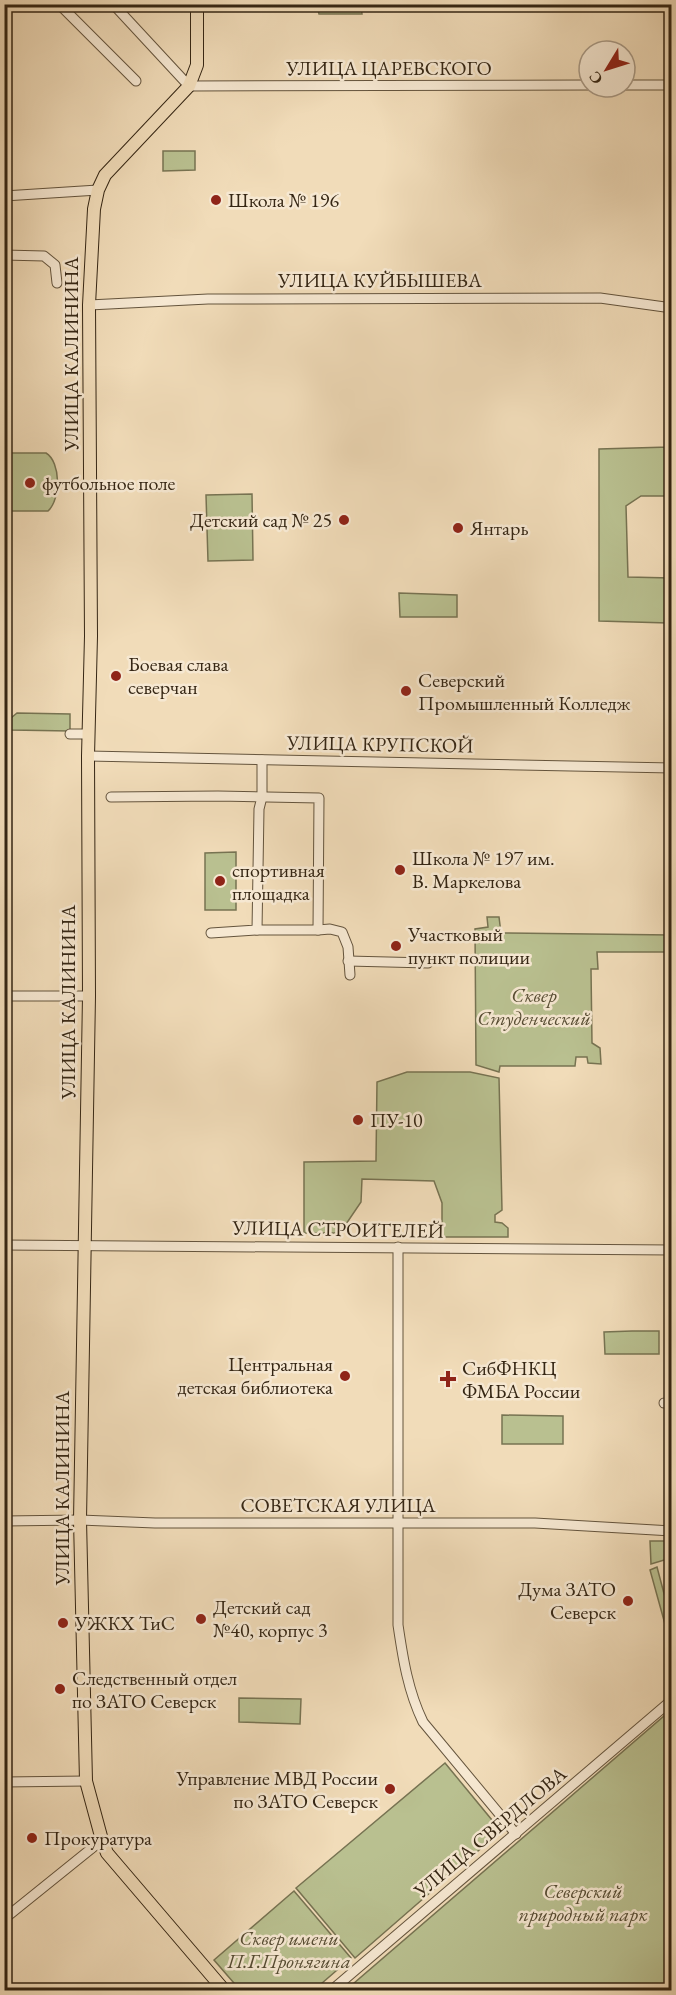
<svg xmlns="http://www.w3.org/2000/svg" width="676" height="1995" font-family="'EB Garamond',serif">
	<style>
		.green { fill: #b9c090; stroke: #777352; stroke-width: 1.5 }
		.lines { fill: none; stroke-linecap: round; stroke-linejoin: round }
		.minor-casing { stroke: #64543d; stroke-width: 11 }
		.major-casing { stroke: #352614; stroke-width: 14 }
		.minor { stroke: #f6e8d2; stroke-width: 9 }
		.major { stroke: #f1dcb9; stroke-width: 12 }
		.poi-dot { fill: #8f2418; stroke: #f6e8d2; stroke-width: 2 }
		.labels { text-anchor: middle; stroke-width: 5; stroke-linejoin: round; paint-order: stroke }
		.street-label { font-size: 20px; fill: #352614; stroke: #f6e8d2 }
		.poi-label { font-size: 20px; fill: #352614; stroke: #f6e8d2; text-anchor: start }
		.park-label { font-size: 20px; font-style: italic; fill: #564c33; stroke: #f6e8d2 }
	</style>
	<rect width="100%" height="100%" fill="#f1dcb9"/>
	<filter id="stains"><feTurbulence type="fractalNoise" baseFrequency=".00333" numOctaves="4"/><feColorMatrix values="0 0 0 0 .2 0 0 0 0 .09 0 0 0 0 .02 0 0 0 .5 -.17"/></filter>
	<radialGradient id="worn" r=".72"><stop offset=".6" stop-color="#630" stop-opacity="0"/><stop offset="1" stop-color="#630" stop-opacity=".3"/></radialGradient>
	<g class="green">
		<polygon points="317,5 361,5 362,14 319,14"/>
		<polygon points="163,151 195,151 195,170 163,171"/>
		<polygon points="670,424 671,496 641,496 626,506 628,577 671,578 672,639 669,639 668,623 599,621 599,449 669,447"/>
		<path d="M5,453H46C61,462 61,499 48,511H5Z"/>
		<polygon points="252,494 253,560 208,561 206,495"/>
		<polygon points="399,593 457,595 457,617 400,617"/>
		<polygon points="17,713 70,714 70,731 11,730 11,718"/>
		<polygon points="236,852 236,910 205,910 205,853"/>
		<polygon points="487,917 499,917 501,933 671,935 671,952 597,952 598,969 591,969 592,1043 600,1048 601,1064 588,1063 587,1057 576,1057 575,1066 500,1066 499,1072 476,1065 475,929 488,927"/>
		<polygon points="407,1072 470,1072 499,1078 502,1210 495,1215 495,1222 502,1223 508,1228 508,1237 442,1237 442,1203 434,1181 362,1179 361,1202 340,1233 304,1233 304,1162 376,1161 377,1082"/>
		<polygon points="632,1331 659,1331 659,1354 605,1354 604,1332"/>
		<polygon points="502,1415 563,1416 563,1444 502,1444"/>
		<polygon points="650,1541 671,1541 671,1558 651,1564"/>
		<polygon points="657,1567 671,1620 671,1634 668,1635 650,1570"/>
		<polygon points="239,1698 301,1699 300,1724 239,1722"/>
		<polygon points="671,1710 671,1990 346,1990"/>
		<polygon points="445,1763 501,1831 355,1958 296,1888"/>
		<polygon points="294,1891 351,1958 314,1990 240,1990 214,1960"/>
	</g>
	<g class="lines">
		<defs>
			<g id="minor">
				<polyline points="59,4 136,81"/>
				<polyline points="113,4 189,86 589,85"/>
				<polyline points="625,85 672,85"/>
				<polyline points="4,196 98,190"/>
				<polyline points="4,255 44,256 55,265 57,283"/>
				<polyline points="89,305 208,299 600,298 672,308"/>
				<polyline points="70,734 88,734"/>
				<polyline points="88,756 672,768"/>
				<polyline points="111,797 218,796 319,798 318,930 257,930"/>
				<polyline points="318,930 330,929 342,932 348,947 350,975"/>
				<polyline points="211,933 257,930 259,809 262,797 262,760"/>
				<polyline points="348,961 428,963"/>
				<polyline points="4,996 89,996"/>
				<polyline points="4,1245 672,1250"/>
				<path d="M398,1247V1625C403,1659 408,1691 423,1722L516,1834"/>
				<polyline points="664,1403 672,1403"/>
				<polyline points="4,1521 80,1520 155,1523 535,1523 672,1531"/>
				<polyline points="4,1782 86,1781"/>
				<polyline points="4,1919 102,1840"/>
				<polyline points="332,1990 672,1700"/>
			</g>
			<polyline id="major" points="197,4 197,65 189,86 105,175 98,190 94,209 89,305 91,636 88,756 89,996 80,1520 86,1781 102,1840 107,1853 224,1990"/>
		</defs>
		<use href="#minor" class="minor-casing"/>
		<use href="#major" class="major-casing"/>
		<use href="#minor" class="minor"/>
		<use href="#major" class="major"/>
	</g>
	<g class="poi-dot">
		<circle cx="216" cy="200" r="6"/>
		<circle cx="30" cy="483" r="6"/>
		<circle cx="344" cy="520" r="6"/>
		<circle cx="458" cy="528" r="6"/>
		<circle cx="116" cy="676" r="6"/>
		<circle cx="406" cy="691" r="6"/>
		<circle cx="400" cy="870" r="6"/>
		<circle cx="220" cy="881" r="6"/>
		<circle cx="396" cy="946" r="6"/>
		<circle cx="358" cy="1120" r="6"/>
		<circle cx="345" cy="1376" r="6"/>
		<path d="M445 1370h6v6h6v6h-6v6h-6v-6h-6v-6h6z"/>
		<circle cx="628" cy="1601" r="6"/>
		<circle cx="201" cy="1619" r="6"/>
		<circle cx="63" cy="1623" r="6"/>
		<circle cx="60" cy="1689" r="6"/>
		<circle cx="390" cy="1789" r="6"/>
		<circle cx="32" cy="1838" r="6"/>
	</g>
	<g class="labels">
		<g class="street-label">
			<text x="389" y="75">УЛИЦА ЦАРЕВСКОГО</text>
			<text x="380" y="287">УЛИЦА КУЙБЫШЕВА</text>
			<text transform="translate(71 354) rotate(-90)" y="7">УЛИЦА КАЛИНИНА</text>
			<text transform="translate(380 744) rotate(1)" y="7">УЛИЦА КРУПСКОЙ</text>
			<text transform="translate(68 1002) rotate(-90)" y="7">УЛИЦА КАЛИНИНА</text>
			<text transform="translate(338 1229) rotate(1)" y="7">УЛИЦА СТРОИТЕЛЕЙ</text>
			<text transform="translate(62 1488) rotate(-90)" y="7">УЛИЦА КАЛИНИНА</text>
			<text x="338" y="1512">СОВЕТСКАЯ УЛИЦА</text>
			<text transform="translate(490 1832) rotate(-40)" y="7">УЛИЦА СВЕРДЛОВА</text>
		</g>
		<g class="poi-label">
			<text x="228" y="207">Школа № 196</text>
			<text x="42" y="490">футбольное поле</text>
			<text x="332" y="527" text-anchor="end">Детский сад № 25</text>
			<text x="470" y="535">Янтарь</text>
			<text x="128" y="671">Боевая слава<tspan x="128" dy="23">северчан</tspan></text>
			<text x="418" y="687">Северский<tspan x="418" dy="23">Промышленный Колледж</tspan></text>
			<text x="412" y="865">Школа № 197 им.<tspan x="412" dy="23">В. Маркелова</tspan></text>
			<text x="232" y="877">спортивная<tspan x="232" dy="23">площадка</tspan></text>
			<text x="408" y="941">Участковый<tspan x="408" dy="23">пункт полиции</tspan></text>
			<text x="370" y="1127">ПУ-10</text>
			<text x="333" y="1371" text-anchor="end">Центральная<tspan x="333" dy="23">детская библиотека</tspan></text>
			<text x="462" y="1375">СибФНКЦ<tspan x="462" dy="23">ФМБА России</tspan></text>
			<text x="616" y="1596" text-anchor="end">Дума ЗАТО<tspan x="616" dy="23">Северск</tspan></text>
			<text x="213" y="1614">Детский сад<tspan x="213" dy="23">№40, корпус 3</tspan></text>
			<text x="75" y="1630">УЖКХ ТиС</text>
			<text x="72" y="1685">Следственный отдел<tspan x="72" dy="23">по ЗАТО Северск</tspan></text>
			<text x="378" y="1785" text-anchor="end">Управление МВД России<tspan x="378" dy="23">по ЗАТО Северск</tspan></text>
			<text x="44" y="1845">Прокуратура</text>
		</g>
		<g class="park-label">
			<text x="534" y="1002">Сквер<tspan x="534" dy="23">Студенческий</tspan></text>
			<text x="583" y="1898">Северский<tspan x="583" dy="23">природный парк</tspan></text>
			<text x="289" y="1945">Сквер имени<tspan x="289" dy="23">П.Г.Пронягина</tspan></text>
		</g>
	</g>
	<rect width="676" height="1995" fill="none" stroke="#f1dcb9" stroke-width="24"/>
	<rect x="6" y="6" width="664" height="1983" fill="none" stroke="#352614" stroke-width="3"/>
	<rect x="12" y="12" width="652" height="1971" fill="none" stroke="#352614" stroke-width="1.5"/>
	<g transform="translate(607 69) rotate(232)"><circle r="28" fill="#f6e8d2" stroke="#a99a86" stroke-width="1.5"/>
	<path d="M0-4.5L10 22L0 15L-10 22Z" fill="#8f2418"/>
	<text y="-9" font-size="16" font-weight="bold" text-anchor="middle" fill="#352614">С</text>
	</g>
	<rect width="100%" height="100%" filter="url(#stains)"/>
	<rect width="100%" height="100%" fill="url(#worn)"/>
</svg>
